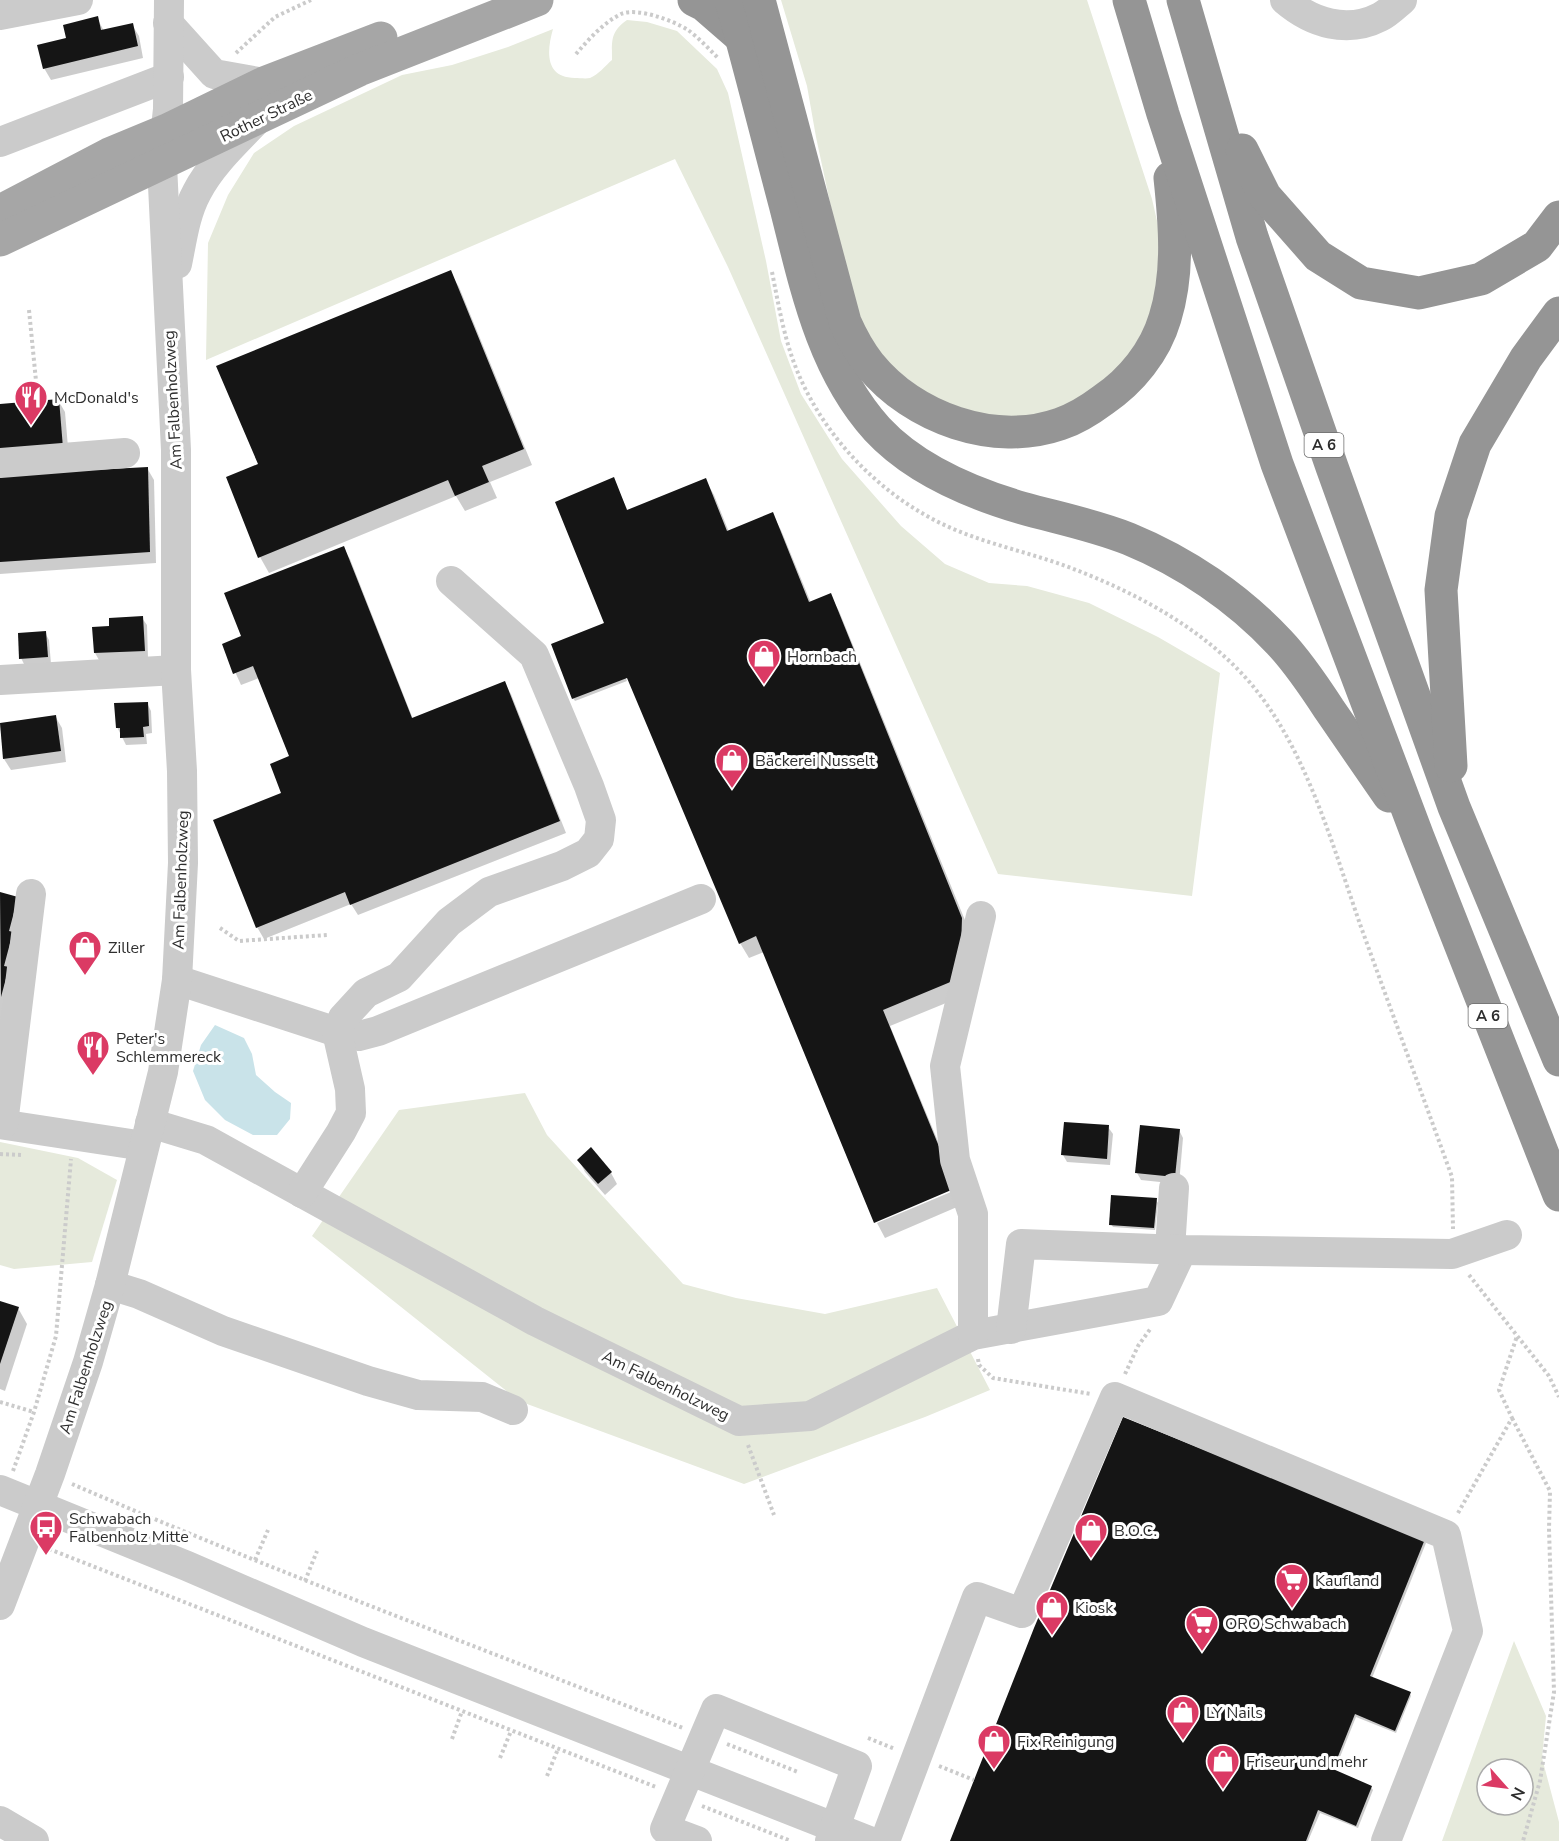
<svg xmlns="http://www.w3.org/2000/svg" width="1559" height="1841" font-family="'Nunito Sans',sans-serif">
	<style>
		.green { fill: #e6eadc; fill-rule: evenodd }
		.water { fill: #c9e3e9 }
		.shadow { fill: #0003 }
		.building { fill: #151515 }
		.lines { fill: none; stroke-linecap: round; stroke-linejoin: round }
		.path { stroke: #cbcbcb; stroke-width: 4; stroke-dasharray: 3 3; stroke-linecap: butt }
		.minor { stroke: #cbcbcb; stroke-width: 30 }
		.major { stroke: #a6a6a6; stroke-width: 33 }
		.highway { stroke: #959595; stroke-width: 33 }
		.labels { text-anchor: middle; stroke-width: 6; stroke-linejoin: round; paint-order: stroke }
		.shield { fill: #fff; stroke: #6d6d6d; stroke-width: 1.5 }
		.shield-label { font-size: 15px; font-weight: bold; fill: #2e2e2e }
		.street-label { font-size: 16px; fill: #2e2e2e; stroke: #fff }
		.poi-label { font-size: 16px; fill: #2e2e2e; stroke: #fff; text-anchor: start }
	</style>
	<rect width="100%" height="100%" fill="#fff"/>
	<g class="green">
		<polygon points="781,0 1087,0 1152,199 1160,234 1158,305 1117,376 1086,399 1020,420 971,415 937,402 889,364 872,342 859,316 838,240 816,137 807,86"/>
		<path d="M627,20L647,22L677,31L717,69L728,93L766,261L781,341L801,394L842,459L901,526L945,564L989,583L1027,586L1089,603L1158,637L1220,673L1192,896L998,874L728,267L675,159L206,360L208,243L228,195L254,153L294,126L402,75L452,65L508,47L553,29C547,50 544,78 575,78C579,78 586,79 590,78C598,75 605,66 612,60C612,41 610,32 627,20Z"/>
		<polygon points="525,1093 547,1135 683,1284 736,1298 825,1314 937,1288 990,1390 925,1417 744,1484 519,1401 312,1236 399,1110"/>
		<polygon points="0,1142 78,1158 117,1180 92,1262 14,1269 0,1265"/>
		<path d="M1514,1641L1546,1716L1542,1758L1559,1822V1841H1442ZM1487,1769H1523V1805H1487Z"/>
	</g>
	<polygon class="water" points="215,1025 244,1038 252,1054 256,1075 275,1092 291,1103 290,1119 277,1135 253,1135 225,1120 205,1100 193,1071 201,1045"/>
	<g class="shadow">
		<polygon points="97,18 104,31 132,25 139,36 143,58 51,80 44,68 68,39"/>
		<polygon points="450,272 459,287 532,465 490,482 497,498 465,511 456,496 269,573 260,557 260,465"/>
		<polygon points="58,400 65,412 69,459 0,405"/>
		<polygon points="147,468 154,480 156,563 0,574 0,477"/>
		<polygon points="613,479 628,511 705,479 714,495 729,532 772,514 781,530 811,603 830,595 839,611 971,935 968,994 890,1026 957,1187 764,952 749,958 740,943"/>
		<polygon points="343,548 350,559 413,719 504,682 511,694 566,833 358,915 351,904 264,939 257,927 291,757 259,678 241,685 223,645 243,637"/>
		<polygon points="142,618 147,625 148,658 99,660 95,653 94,629 111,628"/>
		<polygon points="606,628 627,681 575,701 573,698"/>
		<polygon points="45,633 49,640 51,664 25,666 21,658"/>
		<polygon points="147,703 151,711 152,733 146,734 147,744 126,745 117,727"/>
		<polygon points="55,716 62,728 66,762 11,770 4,759 0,724"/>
		<polygon points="0,894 17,898 0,1047"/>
		<polygon points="1108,1127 1113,1134 1110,1165 1067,1162 1063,1155"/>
		<polygon points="1179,1130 1183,1138 1179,1184 1141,1180 1137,1173"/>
		<polygon points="579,1160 611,1173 617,1184 605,1195 585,1172"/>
		<polygon points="958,1189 964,1204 885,1238 877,1223"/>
		<polygon points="1156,1200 1158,1203 1155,1230 1113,1227 1111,1224"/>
		<polygon points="0,1302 18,1308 27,1324 5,1391 0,1389"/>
		<polygon points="1424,1540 1426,1543 1372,1678 1410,1693 1411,1696 1396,1733 1356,1717 1334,1772 1371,1787 1373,1790 1358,1828 1320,1813 1308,1841 952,1841"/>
	</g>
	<g class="building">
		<polygon points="98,16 101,30 133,23 138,46 43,69 37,45 66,38 63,25"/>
		<polygon points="451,270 524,449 482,466 489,482 455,496 448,480 258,558 226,477 258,464 216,366"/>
		<polygon points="59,399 63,448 0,454 0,404"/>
		<polygon points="148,467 150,552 0,562 0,475"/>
		<polygon points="614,477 627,510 706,478 727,531 773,512 809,602 831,593 962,918 960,978 883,1010 956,1188 874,1223 756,936 739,944 627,678 572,699 551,644 604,623 555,502"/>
		<polygon points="344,546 412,718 505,681 560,821 350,905 345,892 256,928 213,820 281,793 270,764 289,756 253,666 233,674 222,644 241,636 224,593"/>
		<polygon points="143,616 145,651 94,653 92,627 109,626 109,618"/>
		<polygon points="46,631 48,657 19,659 18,633"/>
		<polygon points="148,702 149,726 143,727 144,737 120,738 120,728 116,728 114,703"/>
		<polygon points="56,715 61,751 3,759 0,723"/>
		<polygon points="0,892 18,897 9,931 13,932 4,966 9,967 1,997"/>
		<polygon points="1064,1122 1109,1125 1107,1159 1061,1155"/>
		<polygon points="1140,1125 1180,1129 1175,1177 1135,1173"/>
		<polygon points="591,1147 612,1172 598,1184 577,1160"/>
		<polygon points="1111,1195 1157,1198 1154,1228 1109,1225"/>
		<polygon points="0,1301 19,1307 0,1364"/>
		<polygon points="1123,1417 1425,1539 1370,1676 1411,1692 1395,1731 1355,1714 1333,1769 1372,1786 1356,1826 1318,1810 1306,1841 950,1841 1034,1628"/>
	</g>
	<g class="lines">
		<g class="path">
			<polyline points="236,53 275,17 311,0"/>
			<path d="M576,54C589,39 603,23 621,14C638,7 674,21 688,30C699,38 709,49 719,59"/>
			<path d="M772,272C778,302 783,332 793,360C819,433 880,497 951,528C990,545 1032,553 1071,568C1137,593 1206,630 1252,685C1307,751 1333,847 1361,927C1391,1010 1422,1094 1452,1177L1453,1229"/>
			<polyline points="29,310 37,391"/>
			<polyline points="220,928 239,941 327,935"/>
			<polyline points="0,1154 23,1155"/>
			<polyline points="1469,1275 1549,1376 1559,1397"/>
			<polyline points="978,1359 979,1365 993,1378 1091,1394"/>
			<polyline points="1125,1374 1138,1346 1151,1328"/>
			<polyline points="0,1402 34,1412"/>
			<polyline points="1512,1418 1550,1491 1549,1529 1554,1692 1540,1781 1523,1841"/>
			<polyline points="748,1445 774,1515"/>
			<polyline points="13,1471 34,1412 56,1336 71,1159"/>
			<path d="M72,1484C273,1571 479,1647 683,1728"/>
			<polyline points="1458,1513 1512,1418 1499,1390 1517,1336"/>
			<polyline points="49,1549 656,1787"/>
			<polyline points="255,1560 268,1530"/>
			<polyline points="305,1581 317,1551"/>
			<polyline points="868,1738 895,1749"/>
			<polyline points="452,1739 462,1711"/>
			<polyline points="727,1744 798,1772"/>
			<polyline points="500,1758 511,1731"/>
			<polyline points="939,1766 974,1780"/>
			<polyline points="547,1776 558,1749"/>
			<polyline points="702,1806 791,1841"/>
		</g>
		<g class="minor">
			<path d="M1285,0C1312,23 1347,34 1380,17C1388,13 1395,6 1402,0"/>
			<polyline points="0,15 78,0"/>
			<polyline points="168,23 214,74 264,83"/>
			<polyline points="0,142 169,77"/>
			<path d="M177,264C182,240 185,214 197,192C211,165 235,143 256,121"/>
			<polyline points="0,463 125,453"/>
			<polyline points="0,680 176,670"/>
			<polyline points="177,980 337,1032 359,1036 378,1031 701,899"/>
			<polyline points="150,1123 206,1140 535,1321 739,1421 810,1416 973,1335 1158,1301 1182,1250"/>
			<polyline points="0,1124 144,1146"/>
			<polyline points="3,1124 31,894"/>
			<polyline points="302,1193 341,1132 351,1113 350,1089 337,1032 343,1018 366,993 399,977 449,922 489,892 562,866 588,853 599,839 601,820 589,786 534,655 451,581"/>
			<polyline points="1170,1249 1174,1188"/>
			<polyline points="110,1285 139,1294 223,1331 368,1381 418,1395 482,1397 513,1410"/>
			<polyline points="1011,1329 1021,1244 1182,1250 1452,1254 1507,1235"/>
			<polyline points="973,1335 973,1214 955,1160 945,1066 981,916"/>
			<polyline points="0,1490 187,1566 363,1642 869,1841"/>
			<polyline points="0,1605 50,1474 88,1362 110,1285 163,1072 177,980 183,863 182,771 176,670 176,450 162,165 168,109 169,0"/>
			<polyline points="0,1821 34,1841"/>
			<polyline points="697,1841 665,1829 716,1709 857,1766 830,1841"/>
			<polyline points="885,1841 977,1597 1022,1613 1115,1397 1446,1535 1468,1631 1386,1841"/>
		</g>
		<g class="major">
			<polyline points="0,211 109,154 167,130 264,83 381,38"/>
			<polyline points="0,240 359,70 537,0"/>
		</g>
		<g class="highway">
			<polyline points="694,0 704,5 742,38"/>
			<path d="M731,0C750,68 767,136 785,204C805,282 821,367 877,429C913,468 971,493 1022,508C1058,518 1094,525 1129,539C1185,562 1238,598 1279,642C1298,662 1314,686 1329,709C1349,738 1369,767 1389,796"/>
			<path d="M759,0L845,322C852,338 860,352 870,365C913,418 994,447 1060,424C1075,419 1091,409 1103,400C1131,381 1155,352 1165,318C1179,273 1175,225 1170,178"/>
			<polyline points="1129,0 1163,114 1277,464 1418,837 1559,1195"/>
			<polyline points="1183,0 1252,237 1332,467 1454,807 1559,1060"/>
			<polyline points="1242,150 1265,196 1318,256 1361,283 1419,293 1481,279 1537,246 1559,217"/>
			<polyline points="1451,766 1441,590 1451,516 1475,444 1526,358 1559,313"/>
		</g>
	</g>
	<defs>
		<symbol id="restaurant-pin" viewBox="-11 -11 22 30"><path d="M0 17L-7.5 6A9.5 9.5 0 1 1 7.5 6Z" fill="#db3a64" stroke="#fff"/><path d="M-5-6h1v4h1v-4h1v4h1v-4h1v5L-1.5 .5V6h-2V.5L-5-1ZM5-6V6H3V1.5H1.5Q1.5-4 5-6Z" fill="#fff"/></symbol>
		<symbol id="shop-pin" viewBox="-11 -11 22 30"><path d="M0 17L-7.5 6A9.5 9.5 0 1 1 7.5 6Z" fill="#db3a64" stroke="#fff"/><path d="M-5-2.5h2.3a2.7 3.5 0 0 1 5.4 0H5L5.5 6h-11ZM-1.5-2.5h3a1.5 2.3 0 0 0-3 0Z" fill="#fff"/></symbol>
		<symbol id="bus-pin" viewBox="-11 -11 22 30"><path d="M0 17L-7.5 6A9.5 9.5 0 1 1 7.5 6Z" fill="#db3a64" stroke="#fff"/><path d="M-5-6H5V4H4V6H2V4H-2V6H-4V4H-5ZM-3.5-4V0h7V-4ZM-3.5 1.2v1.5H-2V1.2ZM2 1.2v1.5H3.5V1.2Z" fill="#fff"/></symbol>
		<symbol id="supermarket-pin" viewBox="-11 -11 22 30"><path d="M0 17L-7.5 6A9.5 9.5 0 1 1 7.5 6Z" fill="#db3a64" stroke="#fff"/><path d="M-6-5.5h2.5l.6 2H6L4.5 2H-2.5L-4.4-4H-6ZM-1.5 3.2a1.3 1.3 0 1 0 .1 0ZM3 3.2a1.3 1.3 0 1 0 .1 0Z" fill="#fff"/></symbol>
	</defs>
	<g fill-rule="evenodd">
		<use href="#restaurant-pin" x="12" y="378" width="38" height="52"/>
		<use href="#shop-pin" x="745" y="637" width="38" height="52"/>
		<use href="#shop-pin" x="713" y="741" width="38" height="52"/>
		<use href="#shop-pin" x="66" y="928" width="38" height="52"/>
		<use href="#restaurant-pin" x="74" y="1028" width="38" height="52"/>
		<use href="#bus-pin" x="27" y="1508" width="38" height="52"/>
		<use href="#shop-pin" x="1072" y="1511" width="38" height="52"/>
		<use href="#supermarket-pin" x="1273" y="1561" width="38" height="52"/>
		<use href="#shop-pin" x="1033" y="1588" width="38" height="52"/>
		<use href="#supermarket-pin" x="1183" y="1604" width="38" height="52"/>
		<use href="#shop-pin" x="1164" y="1693" width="38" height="52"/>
		<use href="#shop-pin" x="975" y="1722" width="38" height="52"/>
		<use href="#shop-pin" x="1204" y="1742" width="38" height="52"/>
	</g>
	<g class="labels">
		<g class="shield">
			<rect x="1304.5" y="433" width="39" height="24" rx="4.5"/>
			<rect x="1468.5" y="1004" width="39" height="24" rx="4.5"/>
		</g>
		<g class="shield-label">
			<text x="1324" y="450">A 6</text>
			<text x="1488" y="1021">A 6</text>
		</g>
		<g class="street-label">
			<text transform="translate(266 115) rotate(-26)" y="6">Rother Straße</text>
			<text transform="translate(172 400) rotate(-93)" y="6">Am Falbenholzweg</text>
			<text transform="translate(180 880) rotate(-88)" y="6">Am Falbenholzweg</text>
			<text transform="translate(85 1367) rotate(-72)" y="6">Am Falbenholzweg</text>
			<text transform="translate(666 1385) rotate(26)" y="6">Am Falbenholzweg</text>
		</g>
		<g class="poi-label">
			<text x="54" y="403">McDonald's</text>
			<text x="787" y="662">Hornbach</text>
			<text x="755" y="766">Bäckerei Nusselt</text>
			<text x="108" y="953">Ziller</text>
			<text x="116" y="1044">Peter's<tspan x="116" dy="18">Schlemmereck</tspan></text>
			<text x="69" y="1524">Schwabach<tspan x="69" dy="18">Falbenholz Mitte</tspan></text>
			<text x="1114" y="1536">B.O.C.</text>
			<text x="1315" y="1586">Kaufland</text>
			<text x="1075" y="1613">Kiosk</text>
			<text x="1225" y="1629">ORO Schwabach</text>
			<text x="1206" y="1718">LY Nails</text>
			<text x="1017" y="1747">Fix Reinigung</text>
			<text x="1246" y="1767">Friseur und mehr</text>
		</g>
	</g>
	<g transform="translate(1505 1787) rotate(118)"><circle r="28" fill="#ffffff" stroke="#ababab" stroke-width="1.5"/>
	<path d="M0-4.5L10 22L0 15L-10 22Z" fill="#db3a64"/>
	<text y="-9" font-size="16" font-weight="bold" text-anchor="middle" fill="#2e2e2e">N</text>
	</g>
</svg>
